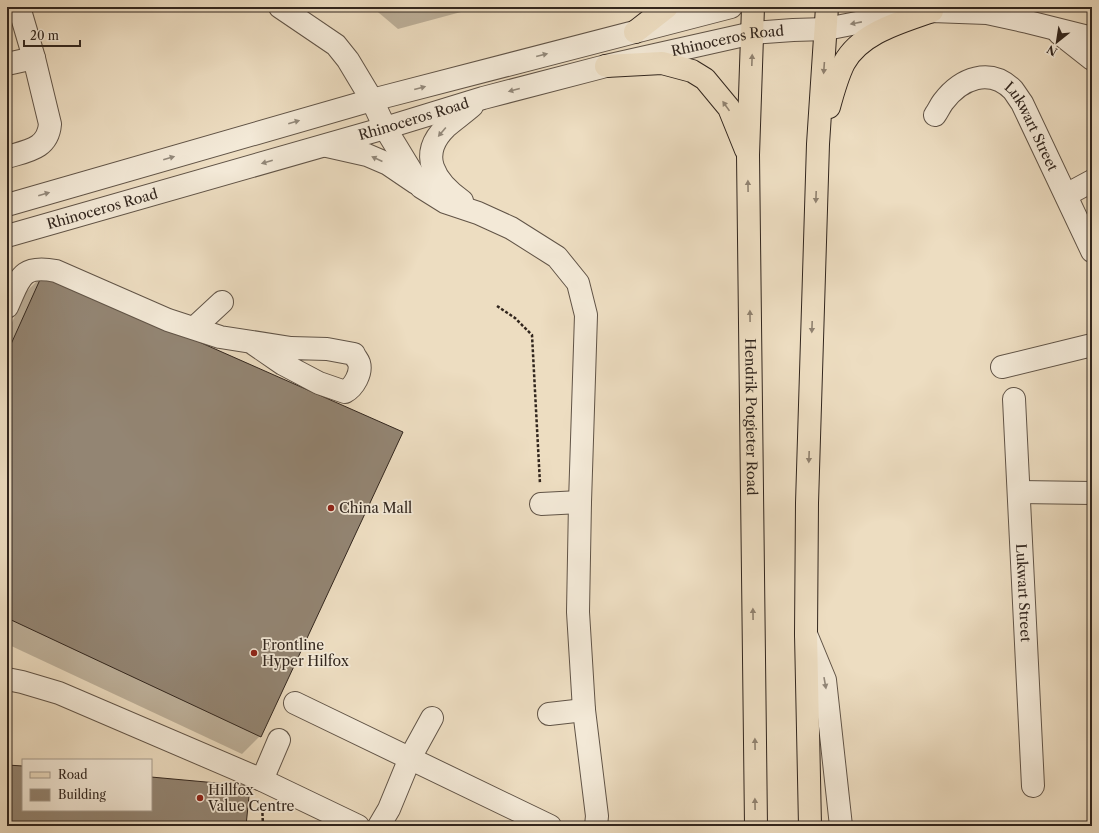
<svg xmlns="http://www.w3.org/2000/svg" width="1099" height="833" font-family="'Libre Caslon Text',serif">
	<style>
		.shadow { fill: #0003 }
		.building { fill: #938573; stroke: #32261e }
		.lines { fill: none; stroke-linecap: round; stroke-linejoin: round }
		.minor-casing { stroke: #615447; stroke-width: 24 }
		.major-casing { stroke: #32261e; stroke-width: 24 }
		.path { stroke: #32261e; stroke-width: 2.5; stroke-dasharray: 3 2; stroke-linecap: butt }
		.minor { stroke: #f3e9d7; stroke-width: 22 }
		.major { stroke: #edddc1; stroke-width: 22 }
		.oneway { fill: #92887a }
		.oneway2 { fill: #908270 }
		.poi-dot { fill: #8f2418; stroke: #f3e9d7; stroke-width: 1.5 }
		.labels { text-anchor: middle; stroke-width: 3.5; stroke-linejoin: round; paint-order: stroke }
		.street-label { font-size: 14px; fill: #32261e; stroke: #f3e9d7 }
		.poi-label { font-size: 14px; fill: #32261e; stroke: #f3e9d7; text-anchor: start }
	</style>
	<rect width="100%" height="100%" fill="#edddc1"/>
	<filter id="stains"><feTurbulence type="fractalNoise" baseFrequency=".005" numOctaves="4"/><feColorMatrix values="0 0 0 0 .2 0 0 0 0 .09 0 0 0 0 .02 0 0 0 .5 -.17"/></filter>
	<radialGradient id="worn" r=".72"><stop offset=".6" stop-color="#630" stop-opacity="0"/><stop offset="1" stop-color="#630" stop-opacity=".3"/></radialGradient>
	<g class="shadow">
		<polygon points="372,7 466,7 461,12 398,29"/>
		<polygon points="44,274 260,736 242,754 7,644 7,333 26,292"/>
	</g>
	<g class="building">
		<polygon points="412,7 432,7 417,11"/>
		<polygon points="43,273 403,432 261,737 7,618 7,353"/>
		<polygon points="7,765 23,766 23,810 151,810 151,777 250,786 246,826 7,826"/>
	</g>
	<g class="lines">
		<defs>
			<g id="minor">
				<polyline points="280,7 336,45 348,60 372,100 385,128 421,187 445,202 478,213 511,228 557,257 578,283 586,315 580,502 578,612 584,710 597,816 596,826"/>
				<polyline points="1059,33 1092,59"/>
				<polyline points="7,64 34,58"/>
				<path id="s1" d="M935,115C938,111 940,106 943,102C961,78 990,67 1013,90C1016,94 1019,99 1022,103L1092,251"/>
				<polyline points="327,146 367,155 388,164 416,183"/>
				<path d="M7,157C27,151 48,149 50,124L34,58L19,7"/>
				<polyline points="1066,195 1092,181"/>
				<path d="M462,201C435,182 417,155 446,127C454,120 464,113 472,106"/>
				<polyline points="7,205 372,100 731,7"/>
				<path id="s2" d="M7,236L385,128L483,98L606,66L753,33L793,30L826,29L908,13L932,11L987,13L1028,22L1092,38"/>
				<path d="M7,307C20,279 20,264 56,271L168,320L220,337L291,348L327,349L354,354C355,357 358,360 359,363C362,373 354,387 345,392L319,383L283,364L251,342"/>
				<polyline points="194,328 222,302"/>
				<polyline points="1002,367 1092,345"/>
				<path id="s3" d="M1014,399L1033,786"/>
				<polyline points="1019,492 1092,493"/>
				<polyline points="541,504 580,502"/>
				<polyline points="806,634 825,680 841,826"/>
				<polyline points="7,679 22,682 59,693 262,780 358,826"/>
				<polyline points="295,703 550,826"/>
				<polyline points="549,714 584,710"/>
				<polyline points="262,780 279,740"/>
				<polyline points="379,826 389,809 410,758 432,718"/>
			</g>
			<g id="major">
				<path id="s4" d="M753,7L748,155L756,826"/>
				<polyline points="635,32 667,7"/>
				<polyline points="606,66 662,63 692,71 705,79 729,108 746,150"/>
				<path d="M829,107C833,92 837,77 844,63C861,32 902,22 932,11"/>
				<polyline points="810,826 806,634 807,503 818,144 827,7"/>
			</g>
		</defs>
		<use href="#minor" class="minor-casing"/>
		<use href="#major" class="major-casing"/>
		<g class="path">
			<polyline points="497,306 515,318 532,335 540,484"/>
			<polyline points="262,803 263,826"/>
		</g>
		<use href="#minor" class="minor"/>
		<use href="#major" class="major"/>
	</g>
	<defs><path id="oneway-solid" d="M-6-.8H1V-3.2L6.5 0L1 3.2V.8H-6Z"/></defs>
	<g class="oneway">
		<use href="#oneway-solid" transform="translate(856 23) rotate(169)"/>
		<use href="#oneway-solid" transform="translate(542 55) rotate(-14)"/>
		<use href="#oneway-solid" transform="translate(420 88) rotate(-15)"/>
		<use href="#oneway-solid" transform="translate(514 90) rotate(165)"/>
		<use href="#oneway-solid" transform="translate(294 122) rotate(-16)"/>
		<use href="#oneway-solid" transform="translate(442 132) rotate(130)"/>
		<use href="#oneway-solid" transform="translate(169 158) rotate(-16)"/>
		<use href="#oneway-solid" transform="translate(377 159) rotate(-155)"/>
		<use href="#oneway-solid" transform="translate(267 162) rotate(164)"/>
		<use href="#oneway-solid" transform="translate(44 194) rotate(-16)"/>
		<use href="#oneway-solid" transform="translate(825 683) rotate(80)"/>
	</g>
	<g class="oneway2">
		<use href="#oneway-solid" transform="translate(752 60) rotate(-88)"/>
		<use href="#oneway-solid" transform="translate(824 68) rotate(94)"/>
		<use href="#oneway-solid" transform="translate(726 106) rotate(-125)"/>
		<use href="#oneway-solid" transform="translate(748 186) rotate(-91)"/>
		<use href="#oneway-solid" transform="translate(816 197) rotate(92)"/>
		<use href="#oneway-solid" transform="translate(750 316) rotate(-91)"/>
		<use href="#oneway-solid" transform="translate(812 327) rotate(92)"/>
		<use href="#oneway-solid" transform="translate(809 457) rotate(92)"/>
		<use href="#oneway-solid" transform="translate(753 614) rotate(-91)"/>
		<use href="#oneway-solid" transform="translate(755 744) rotate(-91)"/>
		<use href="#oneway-solid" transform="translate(755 804) rotate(-91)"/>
	</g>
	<g class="poi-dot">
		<circle cx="331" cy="508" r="4"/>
		<circle cx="254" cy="653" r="4"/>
		<circle cx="200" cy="798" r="4"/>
	</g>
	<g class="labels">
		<g class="street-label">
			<text dy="5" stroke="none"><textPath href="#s2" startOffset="747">Rhinoceros Road</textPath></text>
			<text dy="5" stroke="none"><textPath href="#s2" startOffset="423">Rhinoceros Road</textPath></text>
			<text dy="5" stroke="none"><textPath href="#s1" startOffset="138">Lukwart Street</textPath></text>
			<text dy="5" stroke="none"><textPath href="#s2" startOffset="99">Rhinoceros Road</textPath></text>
			<text dy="5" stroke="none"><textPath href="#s4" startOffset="410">Hendrik Potgieter Road</textPath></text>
			<text dy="5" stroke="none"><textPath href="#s3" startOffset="194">Lukwart Street</textPath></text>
		</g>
		<g class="poi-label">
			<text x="339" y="513">China Mall</text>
			<text x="262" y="650">Frontline<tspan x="262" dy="16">Hyper Hilfox</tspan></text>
			<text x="208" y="795">Hillfox<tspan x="208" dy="16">Value Centre</tspan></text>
		</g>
	</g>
	<rect width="1099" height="833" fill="none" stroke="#edddc1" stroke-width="24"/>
	<rect x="8" y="8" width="1083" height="817" fill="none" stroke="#32261e" stroke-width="2"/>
	<rect x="12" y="12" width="1075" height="809" fill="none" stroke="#32261e"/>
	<rect x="22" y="759" width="130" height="52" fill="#f3e9d7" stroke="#a69b8d"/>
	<rect x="30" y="772" width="20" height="6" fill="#edddc1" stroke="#a69b8d"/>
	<text x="58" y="779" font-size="12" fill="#32261e">Road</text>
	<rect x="30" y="789" width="20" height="12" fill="#938573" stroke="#a69b8d"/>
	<text x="58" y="799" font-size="12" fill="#32261e">Building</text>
	<g transform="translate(1057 42) rotate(210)" stroke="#f3e9d7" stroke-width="3" paint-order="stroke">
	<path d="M0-3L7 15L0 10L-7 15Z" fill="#32261e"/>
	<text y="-6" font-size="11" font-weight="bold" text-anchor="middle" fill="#32261e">N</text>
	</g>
	<path d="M24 40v6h56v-6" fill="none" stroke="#32261e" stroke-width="2"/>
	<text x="30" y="40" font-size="12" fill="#32261e" stroke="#f3e9d7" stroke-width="3" paint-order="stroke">20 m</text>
	<rect width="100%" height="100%" filter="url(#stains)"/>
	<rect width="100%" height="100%" fill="url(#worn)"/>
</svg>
